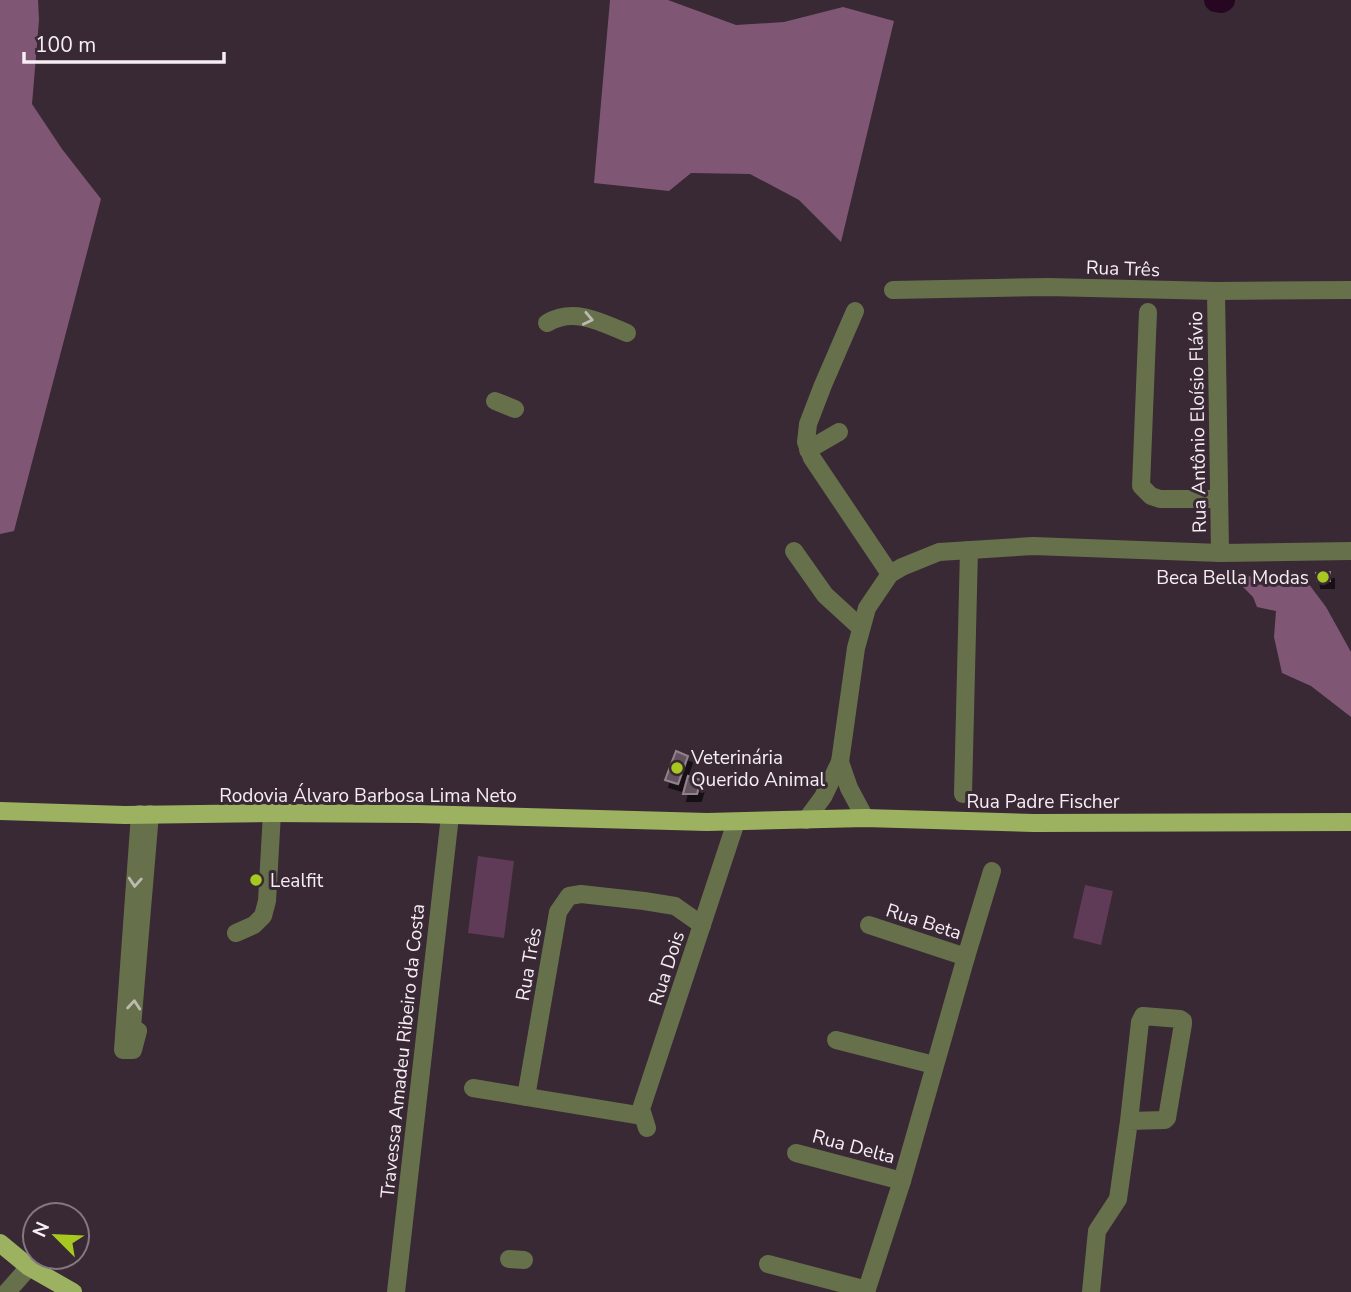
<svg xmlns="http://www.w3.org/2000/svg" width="1351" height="1292" font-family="'Nunito Sans',sans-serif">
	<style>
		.green { fill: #603b57 }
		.forest { fill: #7f5775 }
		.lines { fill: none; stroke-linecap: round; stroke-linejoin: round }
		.river { stroke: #270621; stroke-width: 24 }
		.building { fill: #63525e; stroke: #93818e; stroke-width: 2; filter: url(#shadow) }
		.minor { stroke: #66714b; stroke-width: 18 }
		.major { stroke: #9db261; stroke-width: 18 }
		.oneway { stroke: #bdbbb0 }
		.poi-dot { fill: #a6c821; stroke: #382934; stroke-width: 2.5 }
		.labels { text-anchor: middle; stroke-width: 6; stroke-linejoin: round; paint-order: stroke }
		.street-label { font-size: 19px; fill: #f7edf4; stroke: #382934 }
		.poi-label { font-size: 19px; fill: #f7edf4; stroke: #382934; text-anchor: start }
	</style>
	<defs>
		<filter id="shadow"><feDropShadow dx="4" dy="7" stdDeviation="0" flood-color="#0009"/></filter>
	</defs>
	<rect width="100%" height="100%" fill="#382934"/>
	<g class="green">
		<polygon points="478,856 514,861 504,938 468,933"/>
		<polygon points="1085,885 1113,891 1101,945 1073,938"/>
	</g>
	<g class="forest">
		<polygon points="0,0 38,0 39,20 32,104 62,149 101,199 14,531 0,534"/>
		<polygon points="610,0 668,0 736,25 784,22 843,7 894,21 841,242 799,200 750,174 691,173 669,191 594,183"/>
		<polygon points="1302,575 1326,607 1351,652 1351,717 1311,686 1282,673 1274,637 1276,611 1257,607 1253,597 1232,576 1272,577"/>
	</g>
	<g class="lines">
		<polyline class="river" points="1216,0 1221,1 1223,0"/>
	</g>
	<g class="building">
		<polygon points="1330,572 1330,581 1317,581 1316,573"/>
		<polygon points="676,751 688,756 678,784 665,780"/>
		<polygon points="688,776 701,780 697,794 683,794"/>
	</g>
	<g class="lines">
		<g class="minor">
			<polyline points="893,290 1048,287 1216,291 1351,290"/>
			<polyline points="1216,291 1220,553"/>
			<polyline points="855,311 823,385 808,424 806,442 812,458 890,574"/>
			<polyline points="1148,312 1141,486 1151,496 1160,499 1219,499"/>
			<path d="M547,323C574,307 601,322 627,333"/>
			<polyline points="495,401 515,409"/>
			<polyline points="808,450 839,432"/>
			<polyline points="794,551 825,595 861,628"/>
			<polyline points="840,762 849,788 865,818"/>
			<polyline points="963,794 969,550"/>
			<polyline points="140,814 123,1050 133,1050 138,1031 132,1027 150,814"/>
			<polyline points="806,820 823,797 840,762 856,648 867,608 890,574 902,567 939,552 1033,546 1220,553 1351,551"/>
			<polyline points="869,925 966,957"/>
			<polyline points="236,933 254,925 263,916 267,901 272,813"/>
			<polyline points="836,1040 934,1065"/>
			<polyline points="473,1088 643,1116"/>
			<polyline points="526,1097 558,912 569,896 581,894 644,901 675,906 702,925"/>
			<polyline points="647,1128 641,1109 736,822"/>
			<polyline points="796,1153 902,1181"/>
			<polyline points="509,1259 524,1260"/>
			<polyline points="768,1264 867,1290"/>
			<polyline points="7,1292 29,1267"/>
			<polyline points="396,1292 450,816"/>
			<polyline points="866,1292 902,1181 966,957 992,871"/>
			<polyline points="1091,1292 1097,1231 1118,1199 1129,1121 1140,1022 1143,1016 1180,1019 1183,1021 1183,1024 1167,1118 1165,1120 1129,1121"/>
		</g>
		<g class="major">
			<polyline points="0,811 125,815 272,813 417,814 707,822 865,818 1034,823 1351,822"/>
			<polyline points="0,1243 29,1267 73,1292"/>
		</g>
	</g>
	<defs><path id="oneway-chevron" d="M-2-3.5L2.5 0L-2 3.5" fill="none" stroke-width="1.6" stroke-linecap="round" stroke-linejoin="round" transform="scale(1.75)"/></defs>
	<g class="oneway">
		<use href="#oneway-chevron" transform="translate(588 319) rotate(12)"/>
		<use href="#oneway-chevron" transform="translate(135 882) rotate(94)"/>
		<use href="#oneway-chevron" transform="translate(134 1005) rotate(-85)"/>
	</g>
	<g class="poi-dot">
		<circle cx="1323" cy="577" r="7"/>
		<circle cx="677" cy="768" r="7"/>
		<circle cx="256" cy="880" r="7"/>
	</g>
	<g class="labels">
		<g class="street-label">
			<text transform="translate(1123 268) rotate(2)" y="7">Rua Três</text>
			<text transform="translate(1197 422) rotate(-91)" y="7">Rua Antônio Eloísio Flávio</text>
			<text x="368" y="802">Rodovia Álvaro Barbosa Lima Neto</text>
			<text x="1043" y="808">Rua Padre Fischer</text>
			<text transform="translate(924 921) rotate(18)" y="7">Rua Beta</text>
			<text transform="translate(528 964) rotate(-80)" y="7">Rua Três</text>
			<text transform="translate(666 968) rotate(-72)" y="7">Rua Dois</text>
			<text transform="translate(402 1051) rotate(-84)" y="7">Travessa Amadeu Ribeiro da Costa</text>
			<text transform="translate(854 1146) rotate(15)" y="7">Rua Delta</text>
		</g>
		<g class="poi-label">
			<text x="1309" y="584" text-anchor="end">Beca Bella Modas</text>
			<text x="691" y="764">Veterinária<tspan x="691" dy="22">Querido Animal</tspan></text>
			<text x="270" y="887">Lealfit</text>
		</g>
	</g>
	<g transform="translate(56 1236) rotate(294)"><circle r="33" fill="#382934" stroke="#847781" stroke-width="2"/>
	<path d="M0-5L12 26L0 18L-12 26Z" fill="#a6c821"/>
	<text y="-10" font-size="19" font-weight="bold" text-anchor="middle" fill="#f7edf4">N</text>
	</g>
	<path d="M24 52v10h200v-10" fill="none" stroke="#f7edf4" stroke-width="3.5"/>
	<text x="35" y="52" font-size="21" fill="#f7edf4" stroke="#382934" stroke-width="5" paint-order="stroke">100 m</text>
</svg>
